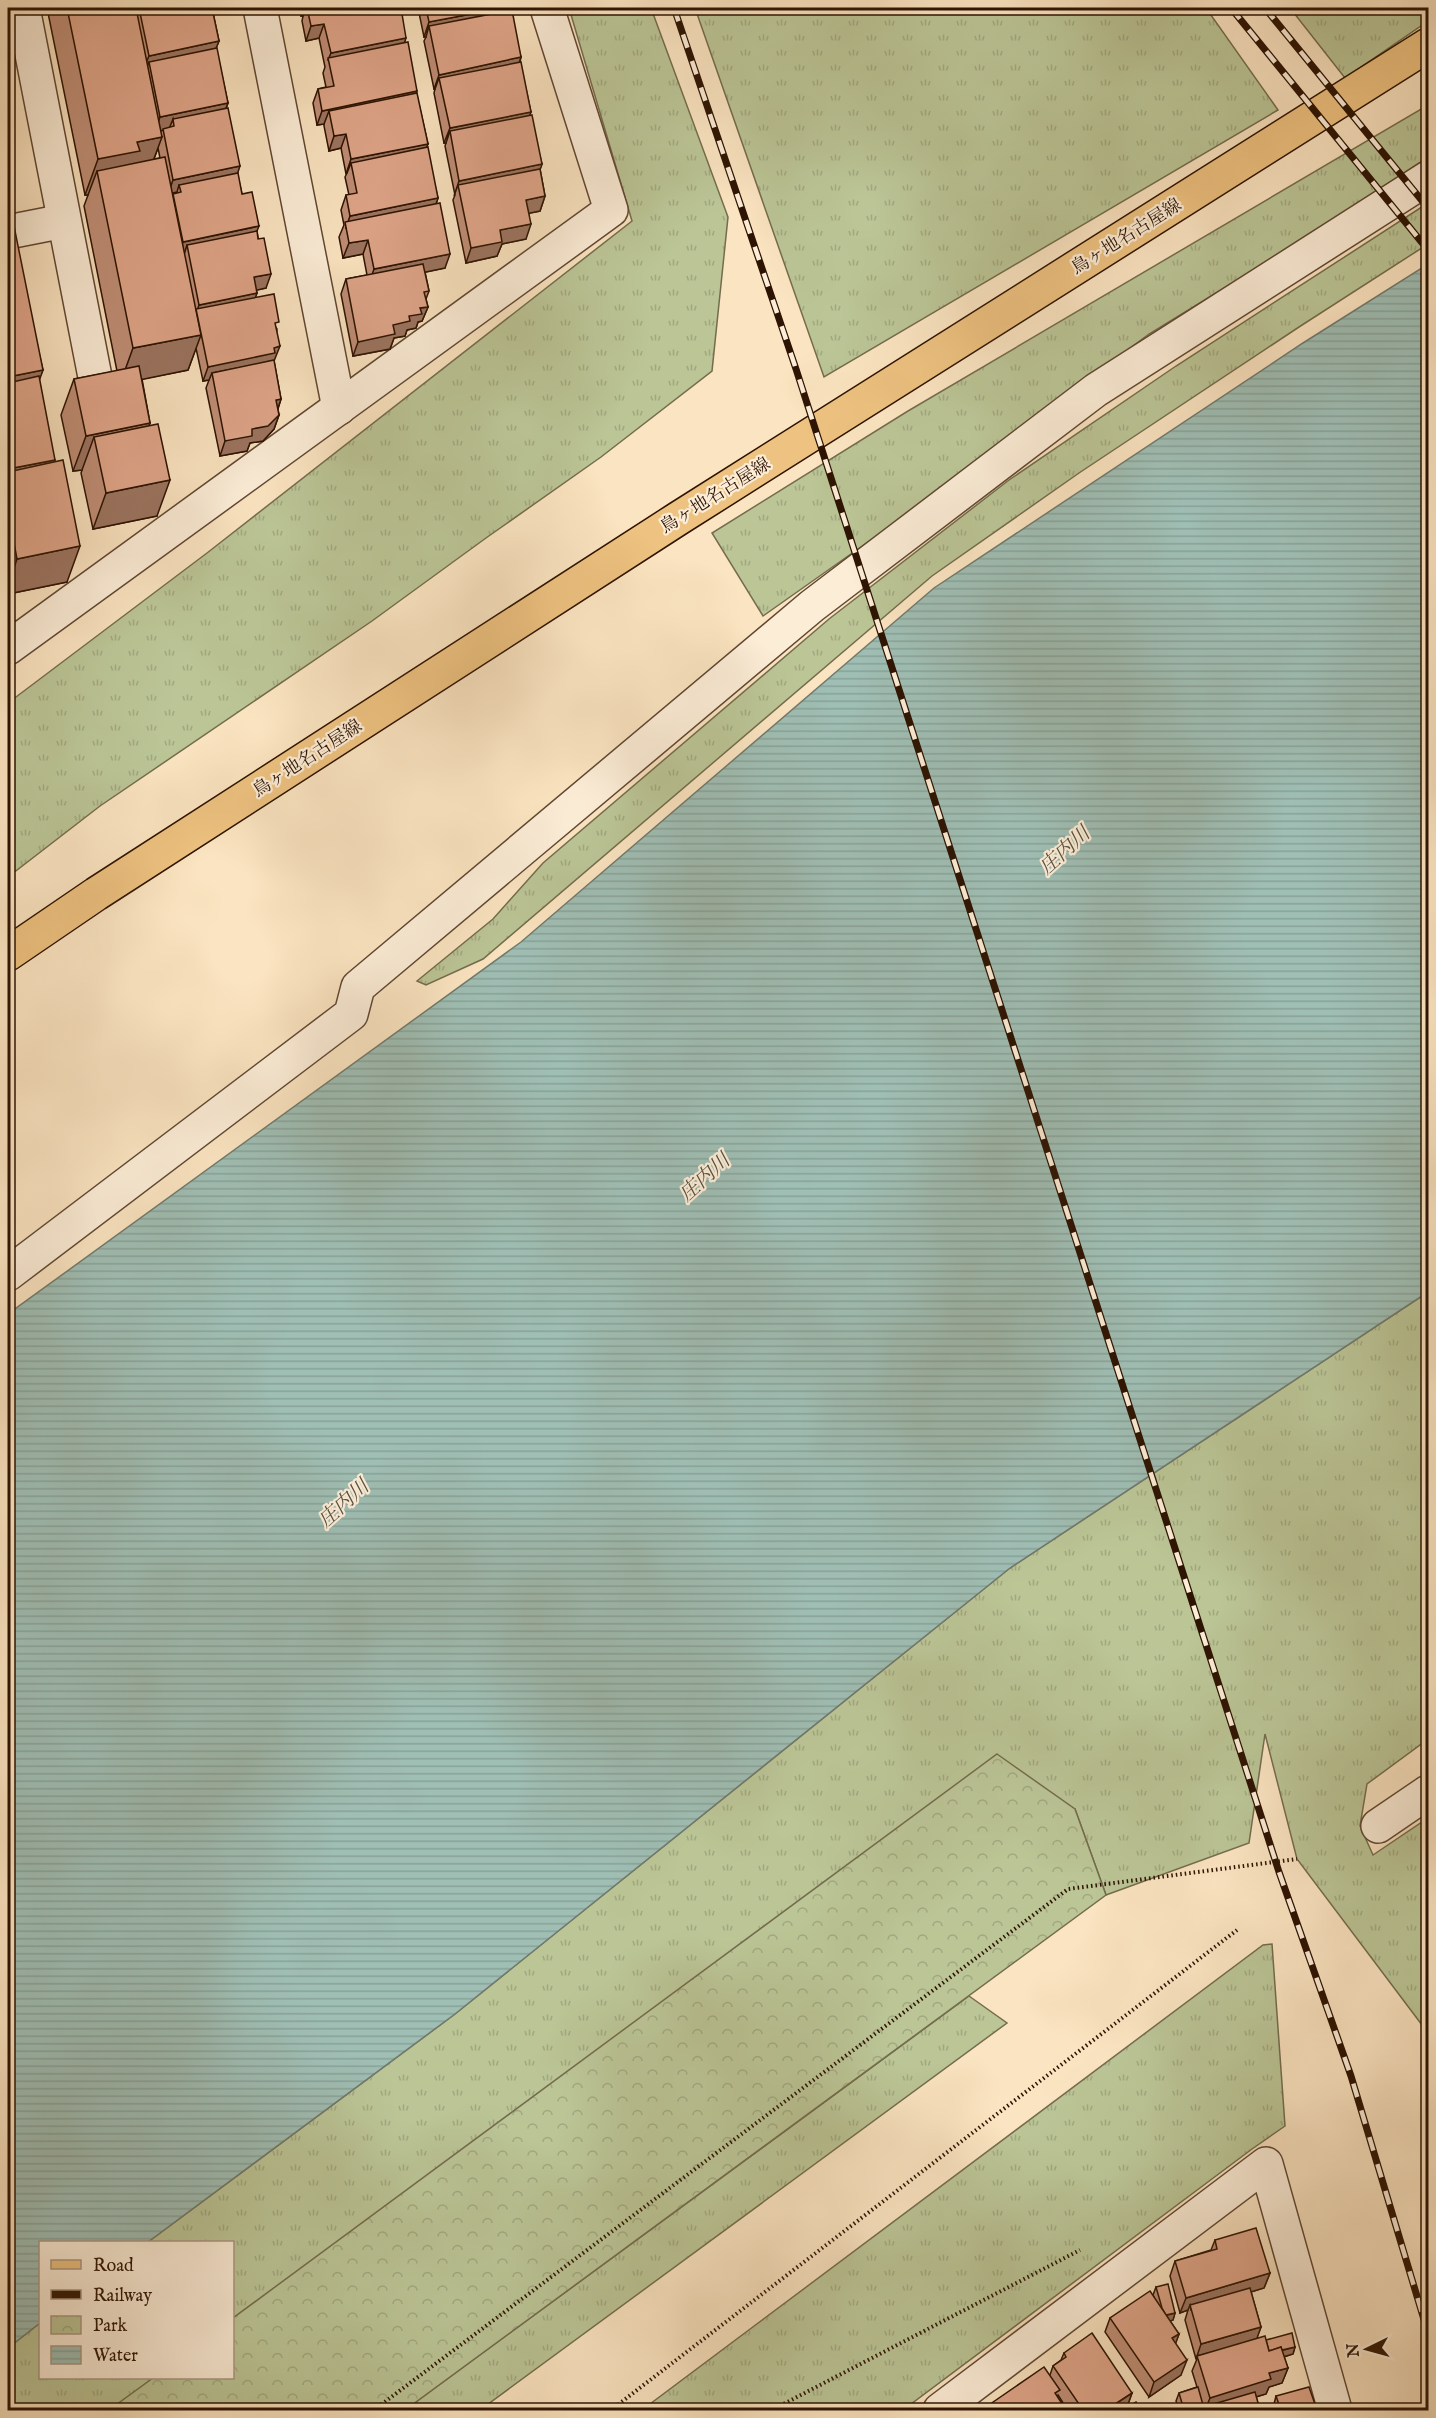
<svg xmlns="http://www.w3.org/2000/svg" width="1436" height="2418" font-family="'IM FELL English','Noto Serif JP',serif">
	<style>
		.grass { fill: url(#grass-tufts); stroke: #746c4c; stroke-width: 1.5 }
		.park { fill: url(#park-crowns); stroke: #746c4c; stroke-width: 1.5 }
		.water { fill: url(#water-rules); stroke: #717a6d; stroke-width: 1.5 }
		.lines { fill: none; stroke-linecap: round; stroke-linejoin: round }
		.minor-casing { stroke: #604732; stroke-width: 36 }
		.major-casing { stroke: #2d1302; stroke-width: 36 }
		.path { stroke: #2d1302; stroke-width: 4; stroke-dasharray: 1.5 3; stroke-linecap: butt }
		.minor { stroke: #fcedd7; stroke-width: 33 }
		.major { stroke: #eec280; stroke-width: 33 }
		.rail-casing { stroke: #2d1302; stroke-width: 7 }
		.rail { stroke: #fcedd7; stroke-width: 4.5; stroke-dasharray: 14; stroke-linecap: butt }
		.wall { fill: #c08e76; stroke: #2d1302; stroke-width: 1.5; fill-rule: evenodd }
		.shaded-wall { fill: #9c7460; stroke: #2d1302; stroke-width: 1.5 }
		.building { fill: #dfa589; stroke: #2d1302; stroke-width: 1.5 }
		.labels { text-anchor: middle; stroke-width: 4.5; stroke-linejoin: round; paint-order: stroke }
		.street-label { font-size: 18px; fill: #2d1302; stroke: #fcedd7 }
		.water-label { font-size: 20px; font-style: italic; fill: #554f40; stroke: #fcedd7 }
	</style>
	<defs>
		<pattern id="grass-tufts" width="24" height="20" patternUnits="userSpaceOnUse" patternTransform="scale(1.5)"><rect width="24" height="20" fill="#bbc596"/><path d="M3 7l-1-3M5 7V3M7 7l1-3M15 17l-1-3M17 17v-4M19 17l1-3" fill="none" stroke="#a1a880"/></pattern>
		<pattern id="park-crowns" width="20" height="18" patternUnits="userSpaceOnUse" patternTransform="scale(1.5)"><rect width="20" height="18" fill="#bbc596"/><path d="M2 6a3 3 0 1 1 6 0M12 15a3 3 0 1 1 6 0" fill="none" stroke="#a1a880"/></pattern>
		<pattern id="water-rules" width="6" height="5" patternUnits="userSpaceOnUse" patternTransform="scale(1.5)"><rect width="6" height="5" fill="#9fbeb4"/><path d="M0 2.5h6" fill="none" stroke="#89a299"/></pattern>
	</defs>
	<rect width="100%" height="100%" fill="#fbe4c1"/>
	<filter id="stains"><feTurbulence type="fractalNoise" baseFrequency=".00333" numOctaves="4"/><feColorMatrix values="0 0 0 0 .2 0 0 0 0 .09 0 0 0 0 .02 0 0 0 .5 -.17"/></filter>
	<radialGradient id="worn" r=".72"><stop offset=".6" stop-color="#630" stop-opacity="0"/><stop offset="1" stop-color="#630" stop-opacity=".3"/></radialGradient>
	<g class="grass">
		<polygon points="569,8 651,8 728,217 712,371 601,457 486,538 372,621 100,806 8,877 8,703 207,553 632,221"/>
		<polygon points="695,8 1206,8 1278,110 824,377"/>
		<polygon points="1290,8 1428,8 1428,21 1345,78"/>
		<polygon points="1428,105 1428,157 1312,234 1149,334 909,513 763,616 712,533 908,411"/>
		<polygon points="1428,203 1428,244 1299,327 1079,473 932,576 483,959 426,985 417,981 493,919 543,863 829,619 1009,480 1176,366"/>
		<polygon points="1428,1292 1428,1739 1367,1784 1360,1826 1373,1855 1428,1818 1428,2033 1297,1859 1265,1734 1249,1843 1106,1895 1075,1809 233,2323 232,2242 148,2242 455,2014 1010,1568"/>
		<polygon points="1272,1944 1285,2126 1252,2149 903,2410 642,2410 1263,1945"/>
		<polygon points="969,1996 1007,2023 480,2410 405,2410"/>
		<polygon points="40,2323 40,2378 159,2378 115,2410 8,2410 8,2348"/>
	</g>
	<polygon class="park" points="997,1754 1075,1809 1106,1895 405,2410 109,2410 153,2378 232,2378 233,2318"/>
	<polygon class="water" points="1428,264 1428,1292 1010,1568 455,2014 148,2242 40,2242 40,2323 8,2348 8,1314 521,942 934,588 1303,343"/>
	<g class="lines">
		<defs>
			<g id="minor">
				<polyline points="23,8 95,377"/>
				<polyline points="260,8 339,408"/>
				<polyline points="8,232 64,221"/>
				<polyline points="8,648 611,210 547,8"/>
				<polyline points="8,1274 351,1014 358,987 812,606 1096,390 1428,178"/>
				<polyline points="1378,1826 1428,1792"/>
				<polyline points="940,2410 1266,2164 1335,2410"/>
			</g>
			<polyline id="major" points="8,954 96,894 679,518 1428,45"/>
		</defs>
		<use href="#minor" class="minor-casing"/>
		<use href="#major" class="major-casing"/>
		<g class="path">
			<polyline points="374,2410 1068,1889 1297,1859"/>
			<polyline points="611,2410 1237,1930"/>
			<polyline points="772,2410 1080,2250"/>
		</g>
		<use href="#minor" class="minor"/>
		<use href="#major" class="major"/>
		<defs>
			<g id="rail">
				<polyline points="674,8 796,369 1279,1872 1351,2076 1428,2333"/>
				<polyline points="1231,8 1428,250"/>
				<polyline points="1265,8 1428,208"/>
			</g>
		</defs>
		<use href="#rail" class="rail-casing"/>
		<use href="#rail" class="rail"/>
	</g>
	<g class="wall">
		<path d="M47,8H212L219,41L216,48L228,103L226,109L237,173L242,194L257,231L266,288L256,290L257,293L255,298L277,329L274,361L281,399L278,409L279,415L274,429L263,441L250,443L247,451L220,456L206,388L209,380L203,381L196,348L188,370L142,379L150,423L149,426L157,516L93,529L81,473L82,470L73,471L61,415L74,379L117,371L84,206L88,195H85ZM158,148L160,158L154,159Z"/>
		<polygon points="299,8 401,8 405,43 428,144 426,148 438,198 436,204 445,268 425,272 429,291 426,299 428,307 422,321 418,322 416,328 407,330 405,336 394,338 390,349 353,356 341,294 346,279 367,275 363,254 343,258 339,237 344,225 341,210 346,195 349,195 345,177 347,173 346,174 341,148 329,151 324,126 324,124 317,125 313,103 318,89 326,87 323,73 325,67 319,38 306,41 302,21 303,16 301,16"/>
		<polygon points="418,8 510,8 508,10 521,57 520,62 531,112 529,116 542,164 540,169 545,196 540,211 529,213 526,239 502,244 497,256 466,263 453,200 455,195 445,146 446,143 444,143 434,93 435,89 434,89 424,41 426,37 424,37"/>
		<polygon points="8,222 43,370 39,379 54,462 67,582 8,594"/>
		<polygon points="1215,2240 1270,2273 1264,2288 1251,2292 1261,2327 1256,2339 1295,2347 1293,2354 1284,2357 1288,2368 1282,2383 1269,2387 1266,2394 1256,2397 1260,2410 1179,2410 1176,2401 1179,2393 1197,2387 1192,2371 1197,2359 1196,2359 1185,2320 1188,2310 1180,2313 1170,2276 1175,2261 1211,2250"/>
		<polygon points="1156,2287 1175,2313 1173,2320 1170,2321 1179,2334 1175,2344 1181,2375 1149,2397 1105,2332 1110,2318 1154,2297 1153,2295"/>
		<path d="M1064,2353L1132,2393L1127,2407L1141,2410H982L983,2409L1050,2375L1053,2366L1061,2360ZM1058,2395L1067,2409L1066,2410L1057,2397Z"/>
		<polygon points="1276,2396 1317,2410 1276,2410 1274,2404"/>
	</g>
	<g class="shaded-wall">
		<polygon points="304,8 306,8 303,16 301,16"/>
		<polygon points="503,8 510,8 505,21 429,26 426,37 424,37 429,22"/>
		<polygon points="324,24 319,38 306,41 311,26"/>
		<polygon points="406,38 401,53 328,60 331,53"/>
		<polygon points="219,41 213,56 149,62 146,70 143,70 149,56"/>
		<polygon points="521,57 516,72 439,78 435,89 434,89 439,75"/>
		<polygon points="417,91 412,106 329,111 324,124 317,125 322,111"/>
		<polygon points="228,103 222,118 174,126 173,119 169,129 155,132 160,117"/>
		<polygon points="531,112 525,127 450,131 446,143 444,143 450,128"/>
		<polygon points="346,134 341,148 329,151 334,136"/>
		<polygon points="162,137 149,172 97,171 88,195 85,195 98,159 137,142"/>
		<polygon points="428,144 422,158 351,163 347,173 346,174 351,159"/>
		<polygon points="542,164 537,179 458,185 454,196 459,181"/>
		<polygon points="240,166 235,181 179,185 177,192 168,194 173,180"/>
		<polygon points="545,196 540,211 521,215 526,200"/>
		<polygon points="438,198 433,213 346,228 350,216"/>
		<polygon points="531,224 526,239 502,244 497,256 466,263 471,248 500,230"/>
		<polygon points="259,226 253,241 187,245 184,255 178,256 183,242"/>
		<polygon points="368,240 363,254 343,258 349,243"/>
		<polygon points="450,254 445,268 369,284 374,269"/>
		<polygon points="271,274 266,288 248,292 254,277"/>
		<polygon points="257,293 252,307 197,311 199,305"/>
		<polygon points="428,307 422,321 418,322 416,328 407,330 405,336 394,338 390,349 353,356 358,342 409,316 420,308"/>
		<polygon points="201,335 188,370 120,384 133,348"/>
		<polygon points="280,346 274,361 212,373 209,380 203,381 208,367"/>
		<polygon points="43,370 30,406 8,410 8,377"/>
		<polygon points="281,399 276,414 276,400"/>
		<polygon points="279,415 274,429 263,441 250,443 247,451 220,456 225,441"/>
		<polygon points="150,423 137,458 94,437 82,470 73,471 86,436"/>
		<polygon points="55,460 42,496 8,503 8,469"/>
		<polygon points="170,480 157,516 93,529 106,493"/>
		<polygon points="80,546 67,582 8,594 8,586 17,559"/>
		<polygon points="1270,2273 1264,2288 1191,2310 1190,2305 1188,2310 1180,2313 1186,2298"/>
		<polygon points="1175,2313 1173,2320 1161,2324 1164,2316"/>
		<polygon points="1261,2327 1256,2341 1197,2356 1196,2359 1201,2344"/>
		<polygon points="1179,2334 1174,2348 1172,2338"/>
		<polygon points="1295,2347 1293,2354 1266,2362 1269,2354"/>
		<polygon points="1187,2360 1181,2375 1149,2397 1154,2382"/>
		<polygon points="1288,2368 1282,2383 1269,2387 1266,2394 1210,2410 1205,2410 1210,2398 1269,2373"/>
		<polygon points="1132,2393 1127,2407 1122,2410 1106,2410"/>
		<polygon points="1203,2405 1201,2410 1184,2410"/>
	</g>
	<g class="building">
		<polygon points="67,8 136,8 162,137 137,142 140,151 98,159"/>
		<polygon points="139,8 212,8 219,41 149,56"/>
		<polygon points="307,8 401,8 406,38 331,53 324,24 311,26"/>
		<polygon points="426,8 503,8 429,22"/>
		<polygon points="512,10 521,57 439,75 429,26"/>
		<polygon points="408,42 417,91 322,111 318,89 334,86 328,58"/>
		<polygon points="217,48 228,103 160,117 149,62"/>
		<polygon points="521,62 531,112 450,128 439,78"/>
		<polygon points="417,93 428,144 351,159 346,134 334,136 329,111"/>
		<polygon points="228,108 240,166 173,180 163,129 174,126 173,119"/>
		<polygon points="532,115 542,164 459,181 450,131"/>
		<polygon points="428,147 438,198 350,216 346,195 357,193 351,163"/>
		<polygon points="165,157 201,335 133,348 97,171"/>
		<polygon points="540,169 545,196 526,200 531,224 500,230 502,242 471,248 458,185"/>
		<polygon points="238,173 242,194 252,192 259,226 183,242 173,194 181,192 179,185"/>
		<polygon points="440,203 450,254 374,269 368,240 349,243 345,222"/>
		<polygon points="13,221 43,370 8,377 8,222"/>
		<polygon points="257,231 258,239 264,238 271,274 254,277 257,293 199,305 187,245"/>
		<polygon points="423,264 429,291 424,292 428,307 420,308 422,314 409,316 410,321 393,325 395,334 358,342 346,279"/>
		<polygon points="274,294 279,322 275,323 280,346 274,348 275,353 208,367 196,309"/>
		<polygon points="274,360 281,399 276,400 279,415 268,426 252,429 252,436 225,441 212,373"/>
		<polygon points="139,366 150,423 86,436 74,379"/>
		<polygon points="39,376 55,460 8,469 8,383"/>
		<polygon points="158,424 170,480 106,493 94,437"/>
		<polygon points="63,460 80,546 17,559 8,511 8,472"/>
		<polygon points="1256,2228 1270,2273 1186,2298 1175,2261 1217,2249 1215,2240"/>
		<polygon points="1168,2284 1175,2313 1166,2315 1162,2308 1156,2287"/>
		<polygon points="1250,2288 1261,2327 1201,2344 1190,2305"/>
		<polygon points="1150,2291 1179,2334 1172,2338 1187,2360 1154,2382 1110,2318"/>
		<polygon points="1092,2333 1132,2393 1106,2410 1083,2410 1053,2366 1066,2357 1064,2353"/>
		<polygon points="1292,2333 1295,2347 1282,2350 1281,2347 1269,2351 1266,2340"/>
		<polygon points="1265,2336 1269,2351 1281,2347 1288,2368 1269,2373 1271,2379 1210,2398 1197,2356"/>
		<polygon points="1044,2367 1060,2390 1055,2393 1066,2410 1070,2407 1072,2410 984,2410 983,2409"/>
		<polygon points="1198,2387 1203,2405 1184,2410 1179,2393"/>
		<polygon points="1309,2387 1317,2410 1281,2410 1276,2396"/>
		<polygon points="1255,2392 1260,2410 1193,2410"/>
		<polygon points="1136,2402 1141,2410 1122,2410"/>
	</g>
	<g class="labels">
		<g class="street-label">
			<text transform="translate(1126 236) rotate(-32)" y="6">鳥ヶ地名古屋線</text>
			<text transform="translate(715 495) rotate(-32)" y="6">鳥ヶ地名古屋線</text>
			<text transform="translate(307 758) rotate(-33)" y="6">鳥ヶ地名古屋線</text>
		</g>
		<g class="water-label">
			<text transform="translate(1064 850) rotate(-42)" y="7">庄内川</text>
			<text transform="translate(704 1177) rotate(-42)" y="7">庄内川</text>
			<text transform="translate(343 1503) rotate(-42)" y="7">庄内川</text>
		</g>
	</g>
	<rect width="1436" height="2418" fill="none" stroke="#fbe4c1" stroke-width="30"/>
	<rect x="9" y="9" width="1418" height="2400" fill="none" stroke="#2d1302" stroke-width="3"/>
	<rect x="15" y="15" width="1406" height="2388" fill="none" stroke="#2d1302" stroke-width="1.5"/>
	<rect x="39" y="2241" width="195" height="138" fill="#fcedd7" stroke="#a99682" stroke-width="1.5"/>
	<rect x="51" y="2260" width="30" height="9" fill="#eec280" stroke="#a99682" stroke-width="1.5"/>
	<text x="93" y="2271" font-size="18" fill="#2d1302">Road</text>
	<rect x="51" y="2290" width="30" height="9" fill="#2d1302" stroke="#a99682" stroke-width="1.5"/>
	<text x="93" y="2301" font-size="18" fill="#2d1302">Railway</text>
	<rect x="51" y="2316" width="30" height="18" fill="url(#park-crowns)" stroke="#a99682" stroke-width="1.5"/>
	<text x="93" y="2331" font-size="18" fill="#2d1302">Park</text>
	<rect x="51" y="2346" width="30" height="18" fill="url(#water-rules)" stroke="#a99682" stroke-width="1.5"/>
	<text x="93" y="2361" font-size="18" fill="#2d1302">Water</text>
	<g transform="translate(1367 2349) rotate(265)" stroke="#fcedd7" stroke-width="4.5" paint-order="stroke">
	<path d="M0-4.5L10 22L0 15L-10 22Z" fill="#2d1302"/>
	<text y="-9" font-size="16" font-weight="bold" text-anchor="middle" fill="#2d1302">N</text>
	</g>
	<rect width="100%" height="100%" filter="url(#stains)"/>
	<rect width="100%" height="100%" fill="url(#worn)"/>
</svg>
